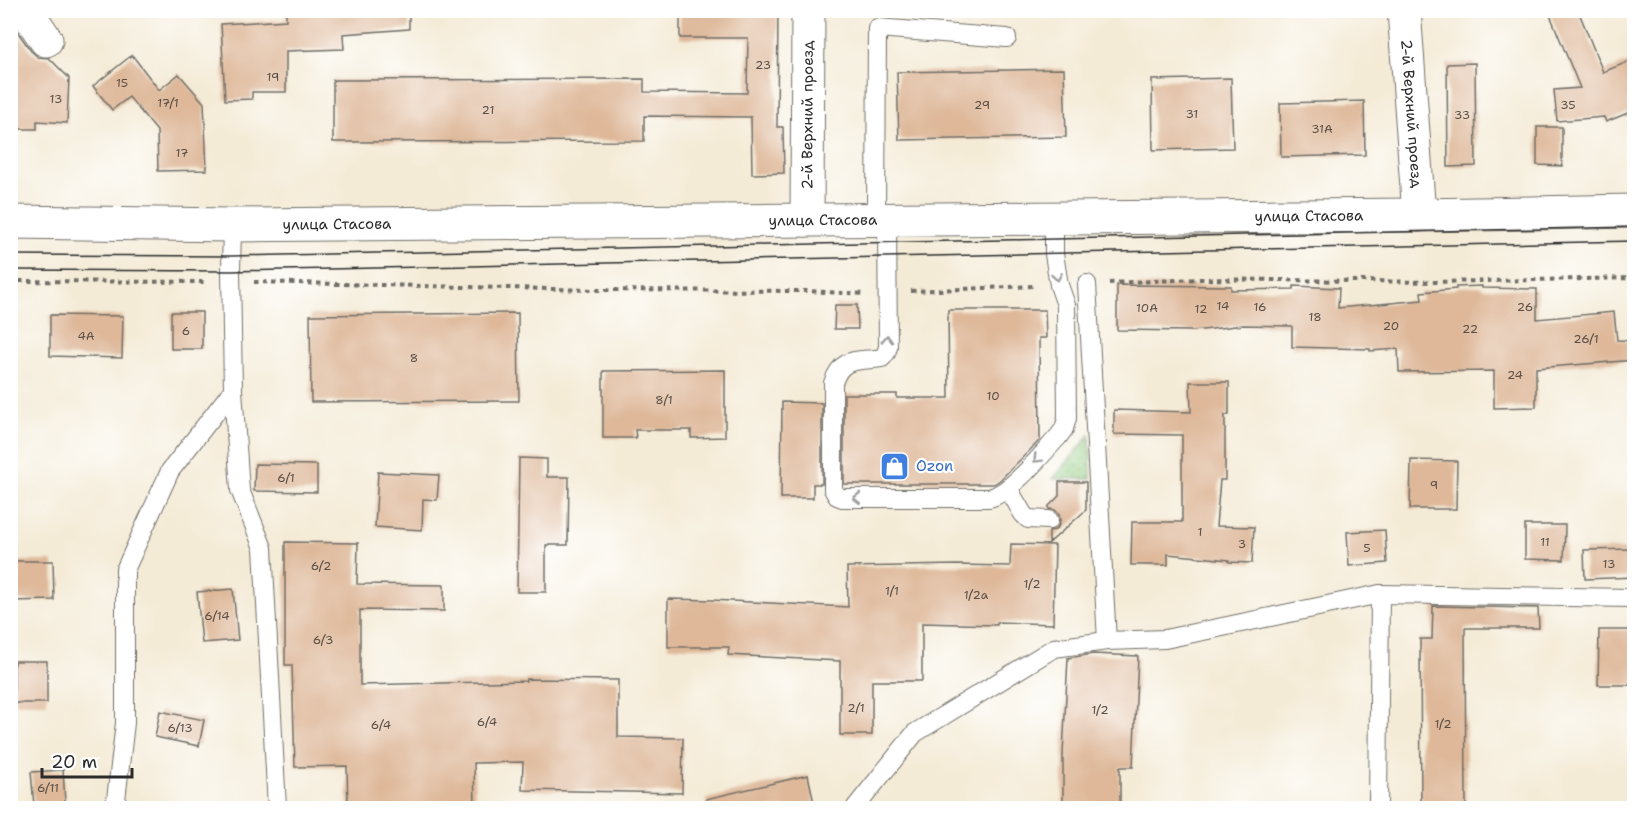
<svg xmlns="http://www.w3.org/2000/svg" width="1645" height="819" font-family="'Shantell Sans',sans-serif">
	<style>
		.green { fill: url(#green-dots); stroke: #5d7a54; stroke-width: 1.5 }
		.building { fill: #deb899 }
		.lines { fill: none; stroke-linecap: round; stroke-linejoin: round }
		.service-casing { stroke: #716e67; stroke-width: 20 }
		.minor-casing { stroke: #716e67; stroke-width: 35 }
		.path { stroke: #716e67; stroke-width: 4; stroke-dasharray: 4.5 4.5; stroke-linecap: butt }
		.service { stroke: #fff; stroke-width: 18 }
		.minor { stroke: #fff; stroke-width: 33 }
		.tram { stroke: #2b2b2b; stroke-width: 1.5 }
		.oneway { stroke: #a0a0a0 }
		.labels { text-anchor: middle; stroke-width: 4.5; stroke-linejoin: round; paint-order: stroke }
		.number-label { font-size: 12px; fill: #584e46 }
		.street-label { font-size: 15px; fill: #2b2b2b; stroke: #fff }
		.shop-label { font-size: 15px; fill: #366cbe; stroke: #fff; text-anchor: start }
	</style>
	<defs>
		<pattern id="green-dots" width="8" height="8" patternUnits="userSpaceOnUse" patternTransform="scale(1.5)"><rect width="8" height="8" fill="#8fc97d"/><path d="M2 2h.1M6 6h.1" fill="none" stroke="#75a367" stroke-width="1.8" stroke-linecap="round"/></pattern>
	</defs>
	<rect width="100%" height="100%" fill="#fff"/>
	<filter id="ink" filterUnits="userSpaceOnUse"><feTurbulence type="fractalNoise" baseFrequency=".0167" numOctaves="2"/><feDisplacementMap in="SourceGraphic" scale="12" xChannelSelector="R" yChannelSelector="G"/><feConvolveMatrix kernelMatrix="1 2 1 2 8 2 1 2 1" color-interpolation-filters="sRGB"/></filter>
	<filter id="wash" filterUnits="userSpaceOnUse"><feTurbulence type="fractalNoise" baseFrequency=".008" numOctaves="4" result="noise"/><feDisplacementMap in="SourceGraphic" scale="24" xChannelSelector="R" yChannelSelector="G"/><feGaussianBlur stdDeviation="1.35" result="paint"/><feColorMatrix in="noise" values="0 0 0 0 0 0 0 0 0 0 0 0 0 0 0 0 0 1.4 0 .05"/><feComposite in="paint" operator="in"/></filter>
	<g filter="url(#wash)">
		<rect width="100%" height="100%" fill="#f4ebd7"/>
		<polygon class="green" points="1090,435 1091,479 1053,479"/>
		<g id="blocks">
			<g class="building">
				<polygon points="286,10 409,10 409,29 343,34 344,49 286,51 286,92 252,92 252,99 225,100 221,24 286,20"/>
				<polygon points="680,10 778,10 777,127 783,127 784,173 752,174 751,117 644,116 644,141 333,142 333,80 644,79 644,92 747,93 748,38 680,38"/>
				<polygon points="1548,10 1578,10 1603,72 1635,59 1635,110 1606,122 1604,117 1557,121 1554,90 1580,88"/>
				<polygon points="10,21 31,51 38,57 49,58 69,78 67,123 37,121 37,129 10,129"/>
				<polygon points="132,55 159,90 179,74 204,103 207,170 158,171 157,131 129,97 112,110 93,86"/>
				<polygon points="1475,63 1476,166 1448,167 1447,64"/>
				<polygon points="1064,69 1066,137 899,140 897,72"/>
				<polygon points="1231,78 1233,148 1153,150 1152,80"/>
				<polygon points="1364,101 1365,155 1281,157 1280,103"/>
				<polygon points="1537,127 1562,127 1562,166 1537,165"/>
				<polygon points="1117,285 1231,286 1231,290 1294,289 1294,286 1339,288 1338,308 1422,300 1421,292 1456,289 1456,287 1482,286 1482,288 1537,289 1537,319 1614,312 1617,340 1635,341 1635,360 1536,368 1536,407 1494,408 1494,371 1399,372 1398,349 1370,351 1370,349 1292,347 1292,326 1243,325 1212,329 1191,331 1117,330"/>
				<polygon points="835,305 857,305 858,329 834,329"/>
				<polygon points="948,310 1045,310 1046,338 1039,338 1040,440 1000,480 994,484 844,484 844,394 897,394 897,398 949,398"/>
				<rect x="171" y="312" width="31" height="37"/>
				<polygon points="518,313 519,401 311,402 310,315"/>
				<polygon points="50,315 123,316 122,358 50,356"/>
				<polygon points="725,370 725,437 691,438 691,430 635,430 636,438 603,438 603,371"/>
				<polygon points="1190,382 1229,382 1229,415 1225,415 1225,480 1220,480 1216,526 1254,527 1252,563 1229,562 1229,560 1168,554 1168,565 1131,565 1132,522 1182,522 1182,435 1114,434 1114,410 1191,412"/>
				<polygon points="782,402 822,403 822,484 813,484 813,498 781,498"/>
				<polygon points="519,458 547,459 547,477 569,477 568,545 546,545 546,592 517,592"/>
				<polygon points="1411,460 1457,461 1456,509 1410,509"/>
				<polygon points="255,464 317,465 317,492 254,491"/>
				<polygon points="378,472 439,475 437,500 423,499 422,530 375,527"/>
				<polygon points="1059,482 1086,482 1086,510 1049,543 1049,531 1055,530 1058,527 1060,521 1059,514 1055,510 1049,509 1049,506 1059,496"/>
				<polygon points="1525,525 1565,525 1564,560 1525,559"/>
				<polygon points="1385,530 1387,563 1349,566 1347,532"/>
				<polygon points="285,542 358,543 357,584 444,585 444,611 360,610 360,685 526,681 526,679 618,680 618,737 683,738 682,793 522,790 523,762 474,763 475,808 348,808 347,766 295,767 292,665 285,665"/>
				<polygon points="1011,544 1055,545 1053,624 997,622 997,625 922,623 922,681 872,681 872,735 840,735 840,661 728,655 729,647 668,647 668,599 711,600 848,607 847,567 957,565 1010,566"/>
				<polygon points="1635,549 1635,577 1585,579 1584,550"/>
				<polygon points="10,561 53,561 54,600 10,601"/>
				<polygon points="233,589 238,640 202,643 197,592"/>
				<polygon points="1433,606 1538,608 1539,628 1465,628 1466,808 1421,808 1420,639 1432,639"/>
				<polygon points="1599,630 1635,630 1635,685 1598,685"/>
				<polygon points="1093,654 1138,656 1133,767 1120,767 1120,808 1063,808 1063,753 1068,658"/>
				<rect x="14" y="661" width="33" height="42"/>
				<polygon points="160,711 204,720 199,746 155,737"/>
				<polygon points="63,770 65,803 34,805 31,772"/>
				<polygon points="808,775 815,808 707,808 706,799"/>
			</g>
		</g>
	</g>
	<g filter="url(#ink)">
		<use href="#blocks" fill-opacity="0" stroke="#716e67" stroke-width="1.5"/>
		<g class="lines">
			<defs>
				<g id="service">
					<path d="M887,219L888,347L886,353L882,358C859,362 842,355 833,383V489L837,496L842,498H989C1011,493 1042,454 1058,437L1064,429L1067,418L1066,305L1059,285L1054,254V218"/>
					<polyline points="876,220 877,28 1007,38"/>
					<polyline points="232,225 231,271 233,390 240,490 263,548 277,808"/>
					<polyline points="1087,284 1107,641"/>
					<polyline points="1008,488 1023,514 1028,519 1049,520"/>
					<polyline points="115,808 125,723 125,570 170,471 233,390"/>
					<polyline points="855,808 915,733 1054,648 1107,641 1165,639 1380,594 1634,598"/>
					<polyline points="1378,808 1380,594"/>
				</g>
				<g id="minor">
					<polyline points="26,10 46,40"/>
					<path id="s1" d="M1404,10L1419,215"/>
					<path id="s2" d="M807,220L808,10"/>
					<path id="s3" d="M10,222L232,225L1419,215L1634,211"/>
				</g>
			</defs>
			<use href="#service" class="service-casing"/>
			<use href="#minor" class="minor-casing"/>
			<g class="path">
				<polyline points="10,281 208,282"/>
				<polyline points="254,282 593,290 807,291 865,294"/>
				<polyline points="1109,283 1199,279 1434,282 1634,278"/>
				<polyline points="911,291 1035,286"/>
			</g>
			<use href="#service" class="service"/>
			<use href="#minor" class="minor"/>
			<g class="tram">
				<polyline points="10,255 231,256 1634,227"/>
				<polyline points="10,270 231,271 1634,241"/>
			</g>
		</g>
		<defs><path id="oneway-chevron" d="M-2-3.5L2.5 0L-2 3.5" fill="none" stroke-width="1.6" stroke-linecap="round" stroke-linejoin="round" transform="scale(1.5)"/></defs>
		<g class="oneway">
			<use href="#oneway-chevron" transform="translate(1057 277) rotate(81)"/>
			<use href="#oneway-chevron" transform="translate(887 339) rotate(-88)"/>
			<use href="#oneway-chevron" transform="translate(1037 459) rotate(135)"/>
			<use href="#oneway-chevron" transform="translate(857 498) rotate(-180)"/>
		</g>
	</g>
	<defs>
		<symbol id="shop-square" viewBox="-11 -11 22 22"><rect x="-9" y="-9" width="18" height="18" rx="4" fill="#3f7fe0" stroke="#fff"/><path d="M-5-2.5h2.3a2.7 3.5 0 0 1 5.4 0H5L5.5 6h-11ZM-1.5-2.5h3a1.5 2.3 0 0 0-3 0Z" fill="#fff"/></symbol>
	</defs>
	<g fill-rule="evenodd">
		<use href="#shop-square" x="878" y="450" width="33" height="33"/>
	</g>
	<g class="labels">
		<g class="number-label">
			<text x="763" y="69">23</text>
			<text x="273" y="81">19</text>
			<text x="122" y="87">15</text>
			<text x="56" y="103">13</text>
			<text x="168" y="107">17/1</text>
			<text x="982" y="109">29</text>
			<text x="1568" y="109">35</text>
			<text x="488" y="114">21</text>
			<text x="1192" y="118">31</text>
			<text x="1462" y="119">33</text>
			<text x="1322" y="133">31А</text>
			<text x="182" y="157">17</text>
			<text x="1223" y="310">14</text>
			<text x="1260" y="311">16</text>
			<text x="1525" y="311">26</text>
			<text x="1147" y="312">10А</text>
			<text x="1201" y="313">12</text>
			<text x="1315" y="321">18</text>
			<text x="1391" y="330">20</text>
			<text x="1470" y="333">22</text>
			<text x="186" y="335">6</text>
			<text x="86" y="340">4А</text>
			<text x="1586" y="343">26/1</text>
			<text x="414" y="362">8</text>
			<text x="1515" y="379">24</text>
			<text x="993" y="400">10</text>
			<text x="664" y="404">8/1</text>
			<text x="286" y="482">6/1</text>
			<text x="1434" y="489">9</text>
			<text x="1200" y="536">1</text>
			<text x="1545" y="546">11</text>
			<text x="1242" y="548">3</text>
			<text x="1367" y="552">5</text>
			<text x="1609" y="568">13</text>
			<text x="321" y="570">6/2</text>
			<text x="1032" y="588">1/2</text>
			<text x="892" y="595">1/1</text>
			<text x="976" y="599">1/2а</text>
			<text x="217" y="620">6/14</text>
			<text x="323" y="644">6/3</text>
			<text x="856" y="712">2/1</text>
			<text x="1100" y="714">1/2</text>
			<text x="487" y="726">6/4</text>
			<text x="1443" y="728">1/2</text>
			<text x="381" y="729">6/4</text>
			<text x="180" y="732">6/13</text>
			<text x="48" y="792">6/11</text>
		</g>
		<g class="street-label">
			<text dy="5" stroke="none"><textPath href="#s1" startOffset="104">2-й Верхний проезд</textPath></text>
			<text dy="5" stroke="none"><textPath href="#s2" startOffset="105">2-й Верхний проезд</textPath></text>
			<text dy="5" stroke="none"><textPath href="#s3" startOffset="1299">улица Стасова</textPath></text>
			<text dy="5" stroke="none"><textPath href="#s3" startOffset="813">улица Стасова</textPath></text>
			<text dy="5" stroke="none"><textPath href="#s3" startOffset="327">улица Стасова</textPath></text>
		</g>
		<g class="shop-label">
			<text x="916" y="471">Ozon</text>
		</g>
	</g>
	<rect width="1645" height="819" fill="none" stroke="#fff" stroke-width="36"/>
	<path d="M42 768v9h90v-9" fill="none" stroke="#2b2b2b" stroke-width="3"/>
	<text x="51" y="768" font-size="18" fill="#2b2b2b" stroke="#ffffff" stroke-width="4.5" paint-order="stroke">20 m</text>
</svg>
